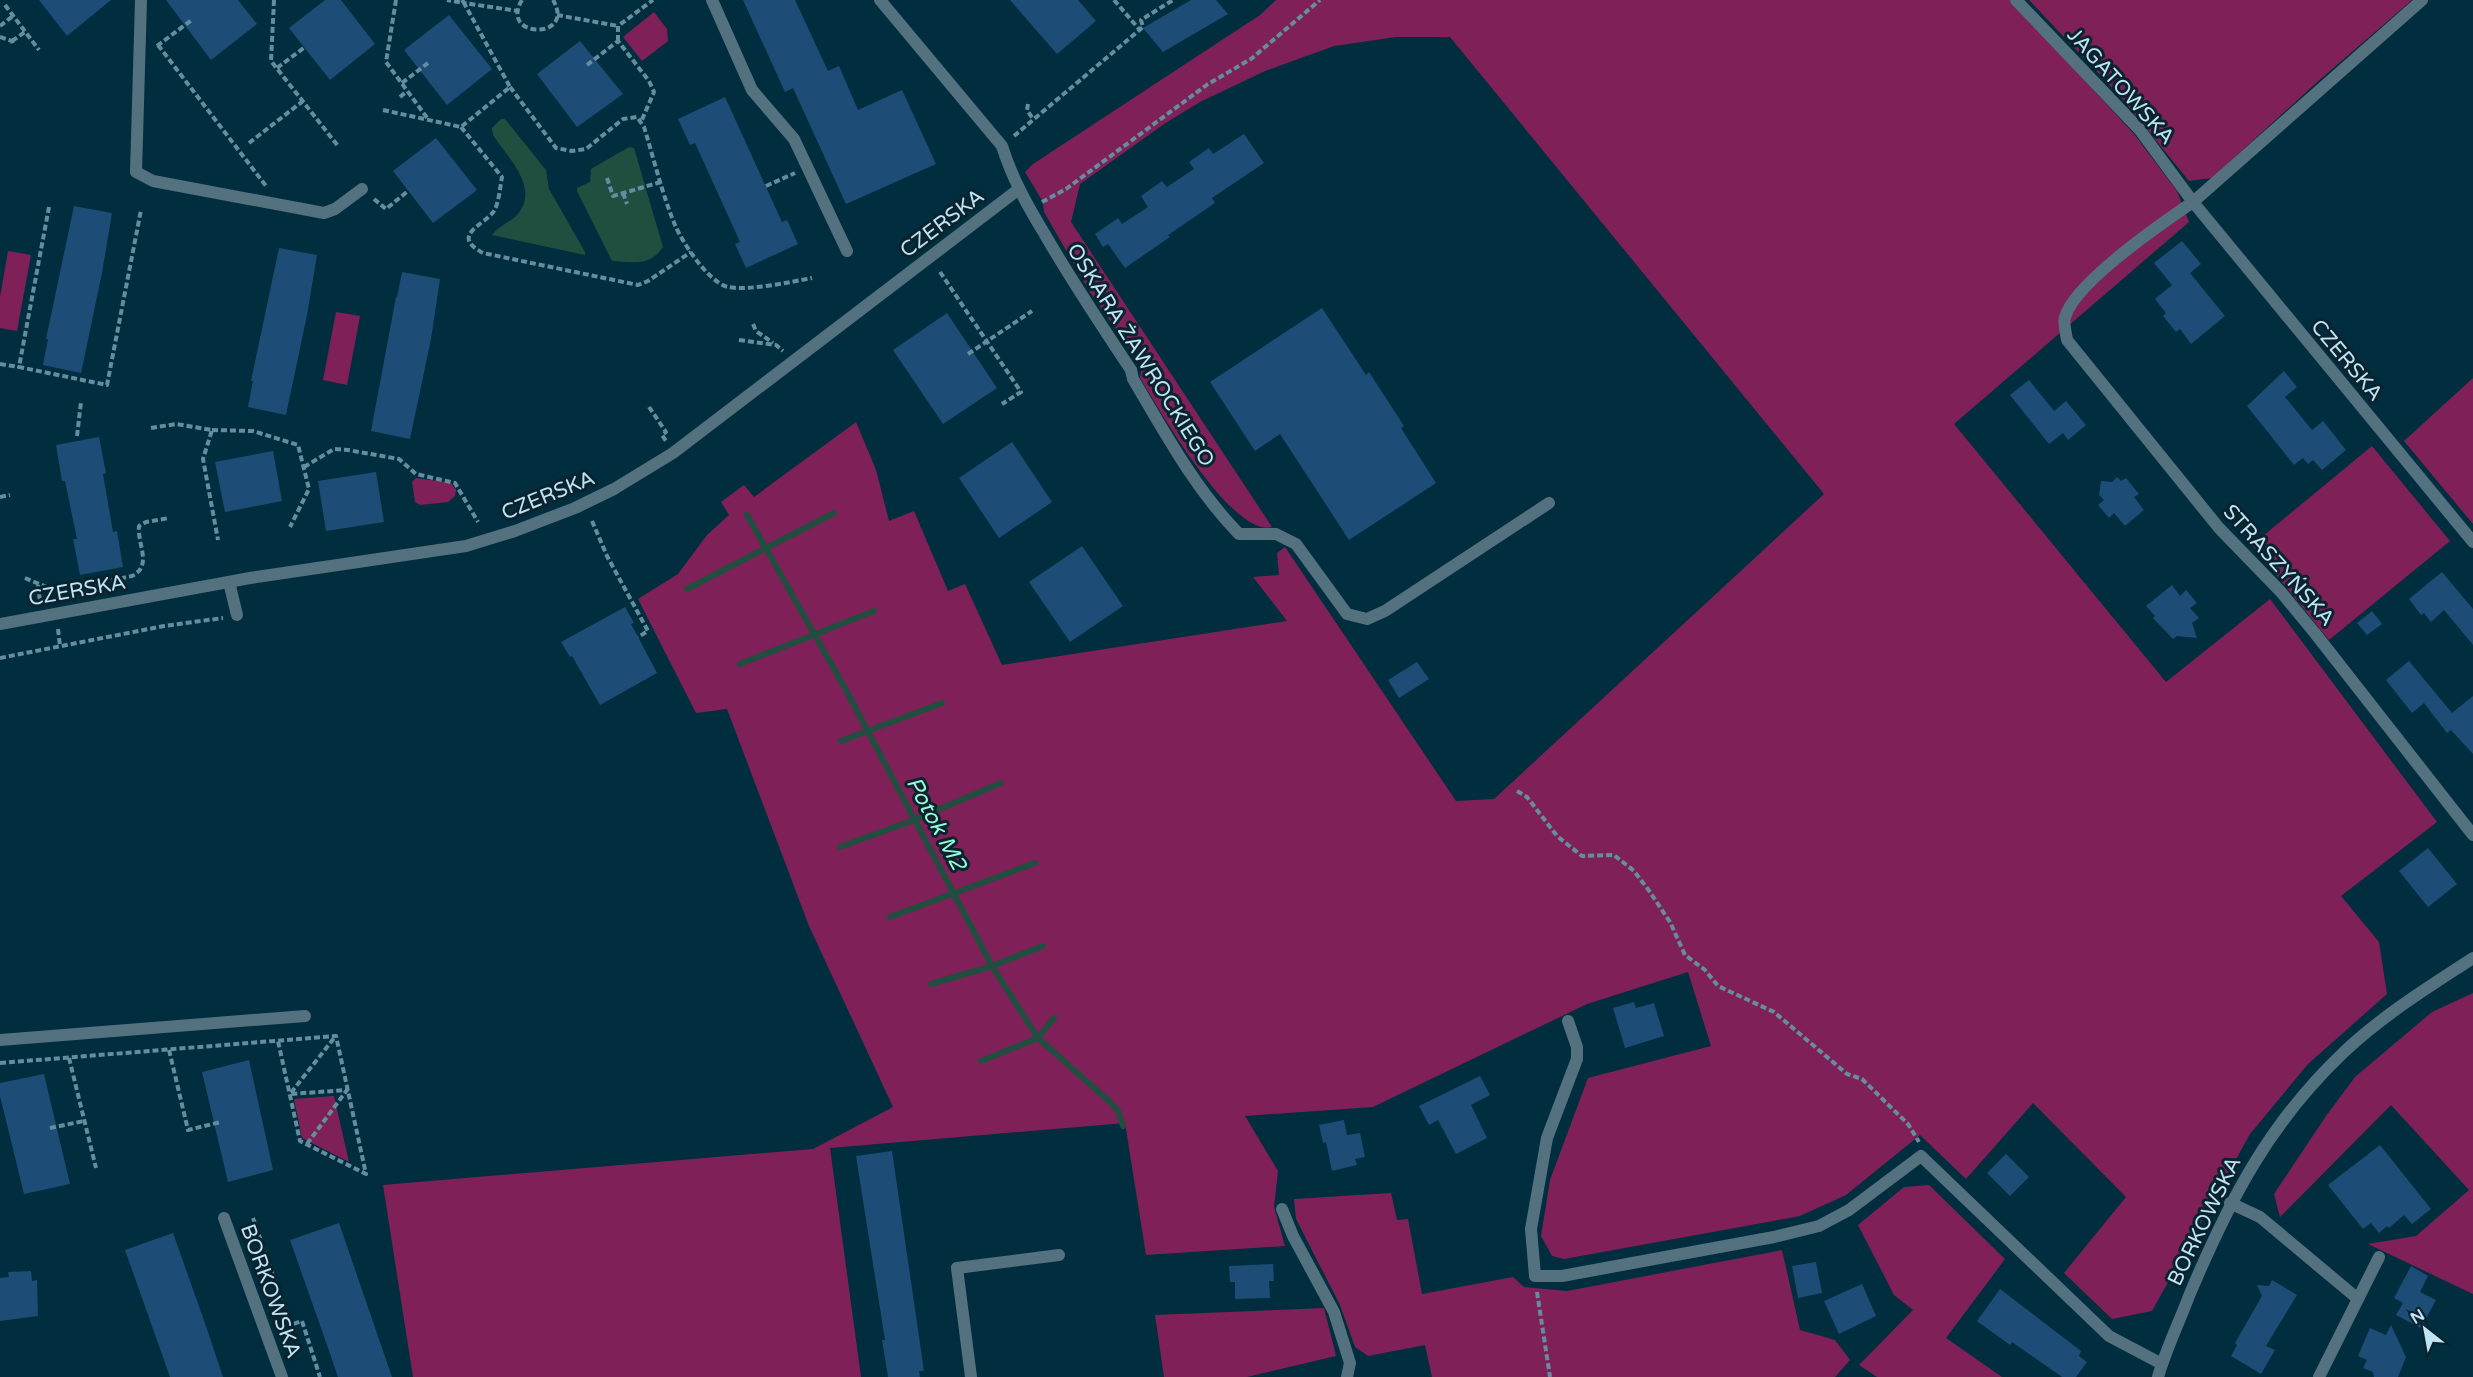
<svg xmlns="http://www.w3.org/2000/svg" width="2473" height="1377" font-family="'Varela Round',sans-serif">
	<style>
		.green { fill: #802059 }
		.water { fill: #204f3f }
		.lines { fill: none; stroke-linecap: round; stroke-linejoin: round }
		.stream { stroke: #204f3f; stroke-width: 6 }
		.building { fill: #1d4c76 }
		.path { stroke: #648e9f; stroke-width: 4; stroke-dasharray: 6 3; stroke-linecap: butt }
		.service { stroke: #53717f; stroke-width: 12 }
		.minor { stroke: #53717f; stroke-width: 12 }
		.tertiary { stroke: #53717f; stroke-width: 12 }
		.labels { text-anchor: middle; stroke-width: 6; stroke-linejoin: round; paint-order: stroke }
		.street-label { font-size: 21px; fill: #bfe4f6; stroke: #0a232e }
		.water-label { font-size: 22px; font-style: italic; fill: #98fad7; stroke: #0a232e }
	</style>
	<rect width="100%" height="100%" fill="#002e3f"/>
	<g class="green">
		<path d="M1276,0H2010L2134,134L2177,191L2189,222L1954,424L2166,682L2270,599L2437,822L2341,896L2379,942L2387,994L2308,1064L2250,1134L2152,1311L2112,1319L2064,1273L2126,1197L2033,1103L1966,1179L1920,1135L1846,1195L1800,1216L1564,1259L1552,1256L1541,1236L1550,1180L1588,1078L1711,1046L1688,972L1587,1004L1373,1107L1245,1116L1278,1171L1274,1207L1285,1246L1146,1255L1125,1123L830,1148L861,1377H413L383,1185L813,1149L893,1107L809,926L727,709L696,713L638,599L678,574L707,535L729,515L721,502L744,485L754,497L856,422L876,470L889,521L914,511L948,591L965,584L1002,665L1287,621L1253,577L1279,575L1277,553L1285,547L1456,801L1494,799L1824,494L1450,37H1396L1334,46L1265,71L1200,102L1164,124L1080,184L1071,222L1272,527C1232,538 1158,407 1140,378L1142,367L1090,292L1044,212L1043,202L1025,172L1033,164L1260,15Z"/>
		<polygon points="2029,0 2412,0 2316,83 2212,178 2189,181 2119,95"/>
		<polygon points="654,12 667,29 668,41 642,61 623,37"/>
		<polygon points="8,251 31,255 17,331 0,328 0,297"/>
		<polygon points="336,312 360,316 347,385 323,380"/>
		<polygon points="2473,378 2473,524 2404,441"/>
		<polygon points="2372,446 2450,541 2329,640 2252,545"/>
		<polygon points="416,478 451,483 456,490 455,496 448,502 420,505 415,502 412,482"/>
		<polygon points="2473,993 2473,1294 2368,1244 2416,1236 2469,1190 2391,1105 2280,1217 2274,1194 2326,1116 2355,1077 2432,1012"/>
		<polygon points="334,1096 336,1105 349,1162 302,1138 294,1099"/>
		<polygon points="1929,1185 2005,1259 1946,1338 2002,1377 1877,1377 1859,1365 1913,1310 1894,1295 1858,1225 1904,1187"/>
		<polygon points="1391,1193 1397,1220 1408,1219 1422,1294 1513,1277 1524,1287 1567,1291 1782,1250 1800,1330 1835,1340 1850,1360 1835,1377 1432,1377 1425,1345 1368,1356 1355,1347 1340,1305 1296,1219 1294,1199"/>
		<polygon points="1324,1308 1336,1356 1247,1377 1164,1377 1155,1315"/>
	</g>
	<g class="water">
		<path d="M501,119H505L546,170L549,189L585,252V255L492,235C498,226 511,222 518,214C540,187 507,157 493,135L492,128Z"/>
		<path d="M629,147L634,148L663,247C650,267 632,262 612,261L577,191V188L590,182L591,169Z"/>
	</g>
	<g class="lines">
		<g class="stream">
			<polyline points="747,515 846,690 992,966 1038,1038 1110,1102 1118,1111 1123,1126"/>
			<polyline points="687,589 834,513"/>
			<polyline points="740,664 874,611"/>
			<polyline points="841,741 942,703"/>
			<polyline points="840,847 914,820 1001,783"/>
			<polyline points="890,917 1035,863"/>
			<polyline points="931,984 992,966 1043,946"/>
			<polyline points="981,1061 1038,1038 1054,1018"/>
		</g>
	</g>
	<g class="building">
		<polygon points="39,0 111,0 67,36"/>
		<polygon points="166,0 238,0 257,24 211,60"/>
		<polygon points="325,0 341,0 375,44 330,80 289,28"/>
		<polygon points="743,0 795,0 828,71 839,66 858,110 902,90 936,164 846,204 793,88 785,92"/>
		<polygon points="1010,0 1078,0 1096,21 1057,54"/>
		<polygon points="1191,0 1216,0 1228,14 1163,52 1143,28"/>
		<polygon points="449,15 492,69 447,105 404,50"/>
		<polygon points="580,41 623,94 577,127 537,74"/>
		<polygon points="725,97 782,222 787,220 798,244 746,268 735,244 740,242 695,143 690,145 678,119"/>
		<polygon points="1244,134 1264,163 1212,198 1215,203 1168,235 1170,237 1125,268 1108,244 1103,247 1095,234 1118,218 1122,224 1148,207 1141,196 1162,181 1167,187 1194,169 1189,162 1209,148 1213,154"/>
		<polygon points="436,138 477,190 433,223 393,171"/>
		<polygon points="74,206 112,213 102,273 81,373 43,365 48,339 46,339"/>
		<polygon points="2182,241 2201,264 2190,273 2225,316 2191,344 2180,329 2176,332 2163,316 2166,313 2155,299 2172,285 2154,263"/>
		<polygon points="279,248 317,255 307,315 286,415 248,407 253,381 251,381"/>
		<polygon points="402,272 440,279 431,339 410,439 371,431 396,297 397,297"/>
		<polygon points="1322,308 1366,375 1369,372 1404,426 1401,428 1436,483 1349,540 1280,434 1255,451 1210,382"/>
		<polygon points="947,313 997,388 943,424 893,350"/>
		<polygon points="2284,371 2297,387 2285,397 2312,430 2323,421 2346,450 2322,470 2313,460 2308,464 2303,458 2294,465 2247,406"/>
		<polygon points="2029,380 2054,411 2066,401 2086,425 2068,440 2063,433 2049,444 2010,395"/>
		<polygon points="99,437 106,473 103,474 113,532 117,531 123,567 80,575 73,539 77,539 65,481 62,481 56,445"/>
		<polygon points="1012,442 1052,502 999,538 959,478"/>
		<polygon points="273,451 282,501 225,512 215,462"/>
		<polygon points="376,472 384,522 326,531 318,481"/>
		<polygon points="2117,477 2121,481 2126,478 2139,494 2134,497 2144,510 2125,526 2114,513 2109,518 2098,505 2104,500 2099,495 2101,481 2112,482"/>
		<polygon points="1082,546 1123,606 1070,642 1029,582"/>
		<polygon points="2442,572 2473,609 2473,645 2444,610 2431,622 2424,613 2421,615 2409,599"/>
		<polygon points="2172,585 2180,596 2186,590 2197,603 2190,608 2199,618 2192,623 2197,638 2177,636 2173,639 2153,618 2155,616 2146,606"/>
		<polygon points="625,607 634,623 631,624 657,673 600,705 572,656 570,657 561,642"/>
		<polygon points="2372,611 2382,624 2367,635 2357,623"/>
		<polygon points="2409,661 2452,713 2473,696 2473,754 2451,730 2447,733 2424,703 2412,713 2386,680"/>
		<polygon points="1417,662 1429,679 1399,698 1388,680"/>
		<polygon points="2428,848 2457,884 2428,907 2399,871"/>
		<polygon points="1634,1002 1636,1008 1654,1003 1664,1036 1625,1048 1613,1008"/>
		<polygon points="249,1060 273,1170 228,1182 202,1072"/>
		<polygon points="44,1074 70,1184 24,1194 0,1096 0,1083"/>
		<polygon points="1480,1076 1490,1095 1471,1105 1487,1138 1456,1154 1438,1120 1429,1125 1419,1106"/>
		<polygon points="1344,1120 1347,1135 1360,1133 1365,1157 1355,1159 1357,1165 1332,1171 1326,1142 1323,1143 1319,1125"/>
		<polygon points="2380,1145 2431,1209 2412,1224 2404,1215 2389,1228 2387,1226 2379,1233 2371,1223 2363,1229 2328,1185"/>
		<polygon points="892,1151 924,1371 919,1371 920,1377 888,1377 882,1340 885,1340 856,1156"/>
		<polygon points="2006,1154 2029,1177 2010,1196 1987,1173"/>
		<polygon points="339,1223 392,1377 338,1377 327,1345 290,1240"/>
		<polygon points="173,1233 207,1329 223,1377 170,1377 125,1250"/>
		<polygon points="1816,1262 1822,1293 1798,1298 1792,1266"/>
		<polygon points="1273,1264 1274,1281 1269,1281 1270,1298 1235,1299 1235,1282 1230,1282 1229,1266"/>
		<polygon points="2411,1266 2428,1276 2420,1292 2436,1300 2421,1328 2396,1315 2403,1303 2394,1298"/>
		<polygon points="31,1271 32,1281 37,1280 38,1316 0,1321 0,1278 9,1277 8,1272"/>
		<polygon points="2272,1280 2297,1295 2266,1346 2275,1350 2261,1374 2231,1356 2237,1345 2235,1343 2262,1296 2257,1285 2269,1286"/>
		<polygon points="1862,1284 1876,1316 1839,1334 1824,1301"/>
		<polygon points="2000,1289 2081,1351 2079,1356 2087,1362 2076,1377 2062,1377 2012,1342 2010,1345 1977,1321"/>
		<polygon points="2391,1325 2406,1357 2398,1377 2374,1377 2373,1372 2363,1368 2367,1360 2358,1356 2370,1328 2386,1335"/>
	</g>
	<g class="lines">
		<g class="path">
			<polyline points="274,0 271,61 338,146"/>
			<polyline points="396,0 386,62 428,119"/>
			<polyline points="462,0 464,3 518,11"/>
			<path d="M522,0C498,39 577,40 553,0"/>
			<polyline points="1114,0 1139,29"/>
			<polyline points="5,5 39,50"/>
			<polyline points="557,15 618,26"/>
			<polyline points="0,26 13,16"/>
			<polyline points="0,37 12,41 13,45"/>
			<polyline points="12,41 25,32"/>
			<polyline points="618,41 618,26 653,0"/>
			<polyline points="158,45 266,186"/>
			<polyline points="157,46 193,19"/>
			<polyline points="587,65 618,41 649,81 654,92 641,122"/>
			<polyline points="277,68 305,47"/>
			<polyline points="402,83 428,63"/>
			<path d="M510,87L556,148L572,151L586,149L623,119L637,117L644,127C654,159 662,194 675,225C682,242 709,283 728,287C749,291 790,282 812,278"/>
			<polyline points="400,97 406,92"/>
			<polyline points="1028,104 1027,110 1033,119"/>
			<polyline points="383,110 461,127 510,87 464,3 447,0"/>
			<path d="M461,127L502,177C500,187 499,203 494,211C485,225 449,235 483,253L638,285L648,281L691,252"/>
			<polyline points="1014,136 1143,27 1141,20 1173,0"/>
			<polyline points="249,143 303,101"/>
			<polyline points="607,178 613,196 661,182"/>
			<polyline points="766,186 795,173"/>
			<polyline points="623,193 627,204"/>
			<polyline points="374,199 386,209 408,191"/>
			<polyline points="1042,202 1066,189 1208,84 1251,59 1320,0"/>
			<polyline points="49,207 19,367 107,385 141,210"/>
			<polyline points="940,272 1021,392 1002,404"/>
			<polyline points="753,324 756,331 773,343"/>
			<polyline points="739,340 776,345 783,351"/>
			<polyline points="968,354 1032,311"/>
			<polyline points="0,364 19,367"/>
			<polyline points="649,407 666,432 662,435 666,441"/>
			<polyline points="151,428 176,424 212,430 203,459 218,540"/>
			<polyline points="212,430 253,431 298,445 309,489 290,527"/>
			<polyline points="77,436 81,402"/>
			<polyline points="304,467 334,449 348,450 399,459 416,474 455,483 478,522"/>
			<polyline points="0,497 10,495"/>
			<polyline points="592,521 607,556 648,631 638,637"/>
			<path d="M25,578L56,591L132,576C153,566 137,544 139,526L146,522L169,518"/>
			<polyline points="38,585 40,601"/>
			<polyline points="58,629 60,646"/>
			<polyline points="0,658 164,626 223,618"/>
			<polyline points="1517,791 1527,797 1557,836 1582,856 1614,855 1634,871 1650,892 1670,922 1685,955 1705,970 1718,986 1774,1012 1847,1074 1862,1079 1908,1124 1919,1142"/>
			<polyline points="169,1050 188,1130 221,1122"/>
			<polyline points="69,1058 96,1168"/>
			<polyline points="0,1063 336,1036 366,1174 300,1141 278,1041"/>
			<polyline points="50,1128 84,1121"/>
			<polyline points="307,1144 347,1090 290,1094 335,1037"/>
			<polyline points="253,1218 290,1325 302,1321 320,1377"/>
			<polyline points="1537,1292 1550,1377"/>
		</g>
		<g class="service">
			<polyline points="141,0 136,172 153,181 324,213 335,209 362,189"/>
			<polyline points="712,0 752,90 794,139 847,251"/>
			<polyline points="2193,202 2422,0"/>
			<path d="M1131,370L1133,379C1165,433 1195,489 1239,534H1276L1296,544L1347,614L1367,619L1385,611L1549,503"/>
			<polyline points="229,582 237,615"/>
			<polyline points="0,1040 305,1016"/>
			<polyline points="2230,1203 2260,1217 2358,1299"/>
			<polyline points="224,1218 282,1377"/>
			<polyline points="957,1268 1059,1255"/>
			<polyline points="1535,1276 1531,1229 1547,1138 1577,1059 1577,1047 1568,1021"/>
			<polyline points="2319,1377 2379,1257"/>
		</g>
		<g class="minor">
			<path d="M880,0L1002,146C1012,178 1027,205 1044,233C1071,280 1101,325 1131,370"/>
			<polyline points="2016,0 2139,129 2193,202 2473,542"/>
			<path d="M2193,202C2162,223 2075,283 2065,317C2063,323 2066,333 2067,340L2219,528L2281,592L2314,632L2473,835"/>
			<polyline points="0,624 250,578 466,546 515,531 575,508 614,489 673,453 1019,189"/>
			<polyline points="1282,1209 1293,1236 1334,1312 1350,1363 1347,1377"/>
			<polyline points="957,1268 971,1377"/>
			<polyline points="1535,1276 1562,1276 1774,1237 1819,1226 1849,1210 1921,1156 2109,1336 2162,1364"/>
		</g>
		<path class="tertiary" d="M2158,1377C2166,1349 2179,1323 2189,1296C2229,1201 2268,1124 2344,1052C2383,1015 2429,987 2473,958"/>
	</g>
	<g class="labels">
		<g class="street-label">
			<text transform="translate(2121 86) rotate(48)" y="7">JAGATOWSKA</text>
			<text transform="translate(942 223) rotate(-37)" y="7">CZERSKA</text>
			<text transform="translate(1141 355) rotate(58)" y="7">OSKARA ŻAWROCKIEGO</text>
			<text transform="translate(2347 360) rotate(50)" y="7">CZERSKA</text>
			<text transform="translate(548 495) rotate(-22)" y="7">CZERSKA</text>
			<text transform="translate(2279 565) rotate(48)" y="7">STRASZYŃSKA</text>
			<text transform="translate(77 590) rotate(-10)" y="7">CZERSKA</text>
			<text transform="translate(2204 1221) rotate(-64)" y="7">BORKOWSKA</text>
			<text transform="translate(271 1291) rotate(70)" y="7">BORKOWSKA</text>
		</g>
		<g class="water-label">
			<text transform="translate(937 823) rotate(62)" y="8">Potok M2</text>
		</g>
	</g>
	<g transform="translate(2425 1329) rotate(329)" stroke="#0a232e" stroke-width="4.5" paint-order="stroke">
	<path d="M0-4.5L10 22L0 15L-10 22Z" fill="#bfe4f6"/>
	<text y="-9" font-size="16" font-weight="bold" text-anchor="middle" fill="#bfe4f6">N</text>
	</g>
</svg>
